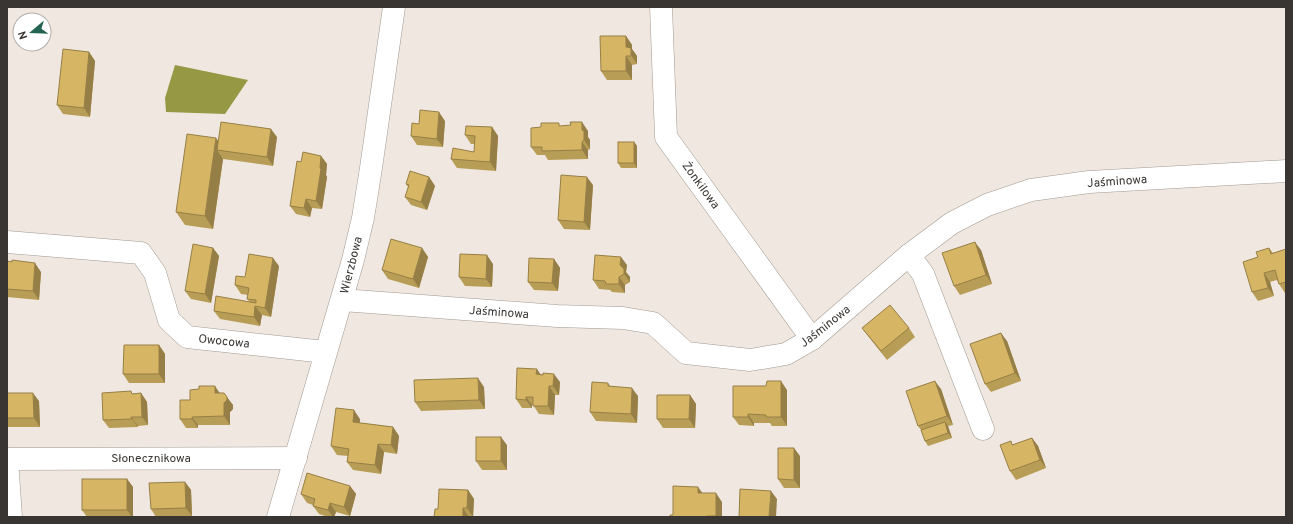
<svg xmlns="http://www.w3.org/2000/svg" width="1293" height="524" font-family="Overpass,sans-serif">
	<style>
		.water { fill: #979843 }
		.lines { fill: none; stroke-linecap: round; stroke-linejoin: round }
		.minor-casing { stroke: #a09991; stroke-width: 23 }
		.minor { stroke: #fff; stroke-width: 22 }
		.wall { fill: #b89d56 }
		.shaded-wall { fill: #967f46 }
		.building { fill: #d6b664; stroke: #967f46 }
		.labels { text-anchor: middle; stroke-width: 3.5; stroke-linejoin: round; paint-order: stroke }
		.street-label { font-size: 12px; fill: #393532; stroke: #fff }
	</style>
	<rect width="100%" height="100%" fill="#f0e8e0"/>
	<polygon class="water" points="175,65 248,80 225,114 166,112 165,98"/>
	<g class="lines">
		<defs>
			<g id="minor">
				<polyline points="661,7 666,137 812,339"/>
				<polyline points="7,242 141,253 155,273 169,320 187,337 325,352"/>
				<polyline points="909,255 923,274 983,429"/>
				<polyline points="342,300 557,316 623,318 653,323 686,353 750,360 786,354 812,339 909,255 952,223 987,205 1031,190 1089,182 1286,171"/>
				<polyline points="7,459 296,458"/>
				<polyline points="7,459 11,517"/>
				<polyline points="278,517 353,260 363,218 371,168 394,7"/>
			</g>
		</defs>
		<use href="#minor" class="minor-casing"/>
		<use href="#minor" class="minor"/>
	</g>
	<g class="wall">
		<polygon points="626,36 632,45 632,49 637,56 637,64 632,65 632,80 607,80 601,71"/>
		<polygon points="89,52 95,61 90,117 63,114 57,105"/>
		<polygon points="445,121 443,147 417,145 411,136 419,124"/>
		<polygon points="561,126 588,131 588,137 590,140 590,149 588,150 588,159 548,160 545,155 537,155 531,147 541,127"/>
		<polygon points="492,127 498,136 496,171 457,168 451,159 474,152 475,144 471,144 465,135"/>
		<polygon points="277,137 273,166 223,159 213,229 185,225 176,212 216,138 218,141"/>
		<polygon points="634,142 637,146 637,168 621,168 618,163"/>
		<polygon points="321,156 327,164 326,175 327,177 322,209 312,208 310,217 296,214 290,206 301,162"/>
		<polygon points="429,177 435,186 427,210 411,205 405,197 408,187 406,184"/>
		<polygon points="593,185 590,230 564,229 558,220"/>
		<polygon points="213,248 219,256 211,303 191,299 185,291"/>
		<polygon points="422,248 428,257 419,288 388,279 382,270"/>
		<polygon points="1269,248 1273,253 1286,249 1286,293 1285,293 1279,284 1277,280 1270,282 1274,296 1258,301 1252,292 1258,257"/>
		<polygon points="981,250 992,284 960,295 954,286"/>
		<polygon points="554,259 560,268 558,291 534,290 528,282"/>
		<polygon points="7,261 12,262 41,272 39,300 7,297"/>
		<polygon points="493,264 492,287 465,286 459,277"/>
		<polygon points="627,265 626,272 630,277 630,282 625,285 625,293 612,292 610,290 599,289 593,280"/>
		<polygon points="279,266 271,317 262,315 260,326 220,319 214,311 250,302 247,299 248,295 241,294 235,285 245,277"/>
		<polygon points="862,328 909,328 915,337 887,360 868,336"/>
		<polygon points="1007,341 1021,381 991,392 985,384"/>
		<polygon points="159,345 165,354 165,383 129,383 123,374"/>
		<polygon points="540,375 560,382 559,395 555,395 554,415 539,414 533,405 532,405 532,408 522,408 516,399"/>
		<polygon points="608,383 611,387 638,396 637,423 596,421 590,412"/>
		<polygon points="484,387 485,409 421,411 415,402"/>
		<polygon points="941,389 953,425 948,426 952,438 928,446 925,441 921,430 918,426"/>
		<polygon points="787,390 787,426 772,426 770,423 754,423 754,426 739,425 733,417"/>
		<polygon points="7,393 39,401 40,427 8,427 7,425"/>
		<polygon points="141,393 147,402 148,425 138,426 138,427 109,428 103,420 133,394"/>
		<polygon points="220,393 233,405 233,409 230,412 230,425 198,425 198,428 186,428 180,419 190,400"/>
		<polygon points="690,395 696,404 695,428 663,428 657,419"/>
		<polygon points="360,419 360,423 393,427 399,436 397,454 384,452 381,474 353,470 347,462 348,456 337,455 331,446"/>
		<polygon points="1032,438 1038,446 1046,468 1016,480 1010,471 1013,445"/>
		<polygon points="507,445 507,470 482,470 476,461"/>
		<polygon points="800,456 800,488 784,488 778,479"/>
		<polygon points="127,479 133,487 133,517 87,517 82,510"/>
		<polygon points="185,482 191,490 192,516 156,517 151,509"/>
		<polygon points="350,486 356,494 350,516 336,512 334,517 328,517 319,514 313,506 313,505 307,503 301,494"/>
		<polygon points="468,490 474,499 473,517 434,517 438,509"/>
	</g>
	<g class="shaded-wall">
		<polygon points="626,36 632,45 632,49 637,56 637,64 626,47"/>
		<polygon points="89,52 95,61 90,117 84,108"/>
		<polygon points="626,56 632,65 632,80 626,71"/>
		<polygon points="439,112 445,121 443,147 437,139"/>
		<polygon points="582,122 588,131 588,137 590,140 590,149 584,140 582,130"/>
		<polygon points="492,127 498,136 496,171 490,162"/>
		<polygon points="271,129 277,137 273,166 267,157"/>
		<polygon points="216,138 224,150 217,150 223,159 213,229 205,216"/>
		<polygon points="582,142 588,150 588,159 582,150"/>
		<polygon points="634,142 637,146 637,168 634,163"/>
		<polygon points="321,156 327,164 326,175 327,177 322,209 316,201"/>
		<polygon points="429,177 435,186 427,210 421,202"/>
		<polygon points="587,177 593,185 590,230 584,222"/>
		<polygon points="306,199 312,208 310,217 304,208"/>
		<polygon points="975,242 981,250 992,284 986,275"/>
		<polygon points="213,248 219,256 211,303 205,294"/>
		<polygon points="422,248 428,257 419,288 413,279"/>
		<polygon points="487,255 493,264 492,287 486,279"/>
		<polygon points="621,257 627,265 626,272 630,277 630,282 624,274 620,265"/>
		<polygon points="273,258 279,266 271,317 265,308"/>
		<polygon points="554,259 560,268 558,291 552,283"/>
		<polygon points="35,263 41,272 39,300 33,291"/>
		<polygon points="1264,273 1270,282 1274,296 1268,288"/>
		<polygon points="619,277 625,285 625,293 619,284"/>
		<polygon points="255,306 262,315 260,326 254,317"/>
		<polygon points="1001,333 1007,341 1021,381 1015,373"/>
		<polygon points="159,345 165,354 165,383 159,374"/>
		<polygon points="537,369 543,378 536,374"/>
		<polygon points="554,374 560,382 559,395 553,386"/>
		<polygon points="478,378 484,387 485,409 479,400"/>
		<polygon points="781,381 787,390 787,426 781,417"/>
		<polygon points="935,381 941,389 953,425 947,416"/>
		<polygon points="215,386 221,395 215,393"/>
		<polygon points="549,386 555,395 554,415 548,406"/>
		<polygon points="632,388 638,396 637,423 631,414"/>
		<polygon points="33,393 39,401 40,427 34,418"/>
		<polygon points="141,393 147,402 148,425 142,417"/>
		<polygon points="690,395 696,404 695,428 689,419"/>
		<polygon points="227,397 233,405 233,409 230,412 230,425 224,416 224,403"/>
		<polygon points="526,397 532,405 532,408 526,400"/>
		<polygon points="354,410 360,419 359,431 353,422"/>
		<polygon points="748,414 754,423 754,426 748,417"/>
		<polygon points="131,417 138,426 138,427 132,419"/>
		<polygon points="192,417 198,425 198,428 192,419"/>
		<polygon points="945,422 948,426 952,438 948,433"/>
		<polygon points="393,427 399,436 397,454 391,445"/>
		<polygon points="501,437 507,445 507,470 501,461"/>
		<polygon points="1032,438 1038,446 1046,468 1040,460"/>
		<polygon points="378,444 384,452 381,474 375,465"/>
		<polygon points="794,448 800,456 800,488 794,480"/>
		<polygon points="127,479 133,487 133,517 132,517 127,510"/>
		<polygon points="185,482 191,490 192,516 186,508"/>
		<polygon points="350,486 356,494 350,516 344,507"/>
		<polygon points="698,487 704,495 698,493"/>
		<polygon points="468,490 474,499 473,517 467,508"/>
		<polygon points="771,491 777,499 776,517 769,517"/>
		<polygon points="716,493 722,502 722,517 716,517"/>
		<polygon points="330,503 336,512 334,517 333,517 328,510"/>
		<polygon points="463,508 469,517 463,517"/>
	</g>
	<g class="building">
		<polygon points="600,36 626,36 626,47 631,48 631,56 626,56 626,71 601,71"/>
		<polygon points="63,49 89,52 84,108 57,105"/>
		<polygon points="420,110 439,112 437,139 411,136 412,123 419,124"/>
		<polygon points="221,122 271,129 267,157 217,150"/>
		<polygon points="570,122 582,122 582,130 584,131 584,140 582,142 582,150 542,151 542,147 531,147 531,128 541,127 541,123 559,123 559,126 571,125"/>
		<polygon points="466,126 492,127 490,162 451,159 453,148 474,152 475,136 465,135"/>
		<polygon points="187,134 216,138 205,216 176,212"/>
		<rect x="618" y="142" width="16" height="21"/>
		<polygon points="303,152 321,156 320,168 321,169 316,201 306,199 304,208 290,206 297,161 301,162"/>
		<polygon points="410,171 429,177 421,202 405,197 409,185 406,184"/>
		<polygon points="561,175 587,177 584,222 558,220"/>
		<polygon points="391,239 422,248 413,279 382,270"/>
		<polygon points="975,242 986,275 954,286 942,253"/>
		<polygon points="193,244 213,248 205,294 185,291"/>
		<polygon points="1269,248 1271,254 1286,249 1286,282 1279,284 1275,270 1264,273 1268,288 1252,292 1243,262 1258,257 1256,252"/>
		<polygon points="249,254 273,258 265,308 255,306 254,317 214,311 216,296 256,303 256,300 247,299 249,288 235,285 236,276 245,277"/>
		<polygon points="460,254 487,255 486,279 459,277"/>
		<polygon points="595,255 621,257 620,265 624,269 624,274 619,277 619,284 606,284 605,281 593,280"/>
		<polygon points="529,258 554,259 552,283 528,282"/>
		<polygon points="12,260 35,263 33,291 7,289 7,261 12,262"/>
		<polygon points="890,305 909,328 881,351 862,328"/>
		<polygon points="1001,333 1015,373 985,384 970,344"/>
		<polygon points="124,345 159,345 159,374 123,374"/>
		<polygon points="517,368 537,369 536,374 543,375 543,373 554,374 553,386 549,386 548,406 533,406 533,397 526,397 526,400 516,399"/>
		<polygon points="478,378 479,400 415,402 414,380"/>
		<polygon points="767,381 781,381 781,417 766,417 766,415 748,414 748,417 733,417 733,386 766,386"/>
		<polygon points="935,381 947,416 918,426 906,391"/>
		<polygon points="592,382 608,383 608,386 632,388 631,414 590,412"/>
		<polygon points="199,386 215,386 215,393 224,393 227,397 227,400 224,403 224,416 192,417 192,419 180,419 180,400 190,400 190,390 199,389"/>
		<polygon points="131,391 132,394 141,393 142,417 131,417 132,419 103,420 102,393"/>
		<polygon points="7,393 33,393 34,418 7,418"/>
		<polygon points="657,395 690,395 689,419 657,419"/>
		<polygon points="336,408 354,410 353,422 393,427 391,445 378,444 375,465 347,462 349,449 331,446"/>
		<polygon points="945,422 948,433 925,441 921,430"/>
		<rect x="476" y="437" width="25" height="24"/>
		<polygon points="1032,438 1040,460 1010,471 1000,445 1011,441 1012,445"/>
		<polygon points="778,448 794,448 794,480 778,479"/>
		<polygon points="307,473 350,486 344,507 330,503 328,510 313,506 315,499 301,494"/>
		<rect x="82" y="479" width="45" height="31"/>
		<polygon points="185,482 186,508 151,509 149,483"/>
		<polygon points="673,486 698,487 698,493 716,493 716,516 707,516 707,517 670,517 670,515 673,515"/>
		<polygon points="439,489 468,490 467,508 463,508 463,517 434,517 435,509 438,509"/>
		<polygon points="740,489 771,491 769,517 739,517"/>
	</g>
	<g class="labels">
		<g class="street-label">
			<text transform="translate(1117 181) rotate(-4)" y="4">Jaśminowa</text>
			<text transform="translate(701 185) rotate(54)" y="4">Żonkilowa</text>
			<text transform="translate(351 265) rotate(-76)" y="4">Wierzbowa</text>
			<text transform="translate(499 312) rotate(4)" y="4">Jaśminowa</text>
			<text transform="translate(825 326) rotate(-38)" y="4">Jaśminowa</text>
			<text transform="translate(224 341) rotate(6)" y="4">Owocowa</text>
			<text x="151" y="462">Słonecznikowa</text>
		</g>
	</g>
	<rect width="1293" height="524" fill="none" stroke="#393532" stroke-width="16"/>
	<g transform="translate(32 32) rotate(251)"><circle r="19" fill="#ffffff" stroke="#b0aead"/>
	<path d="M0-3L7 15L0 10L-7 15Z" fill="#236351"/>
	<text y="-6" font-size="11" font-weight="bold" text-anchor="middle" fill="#393532">N</text>
	</g>
</svg>
